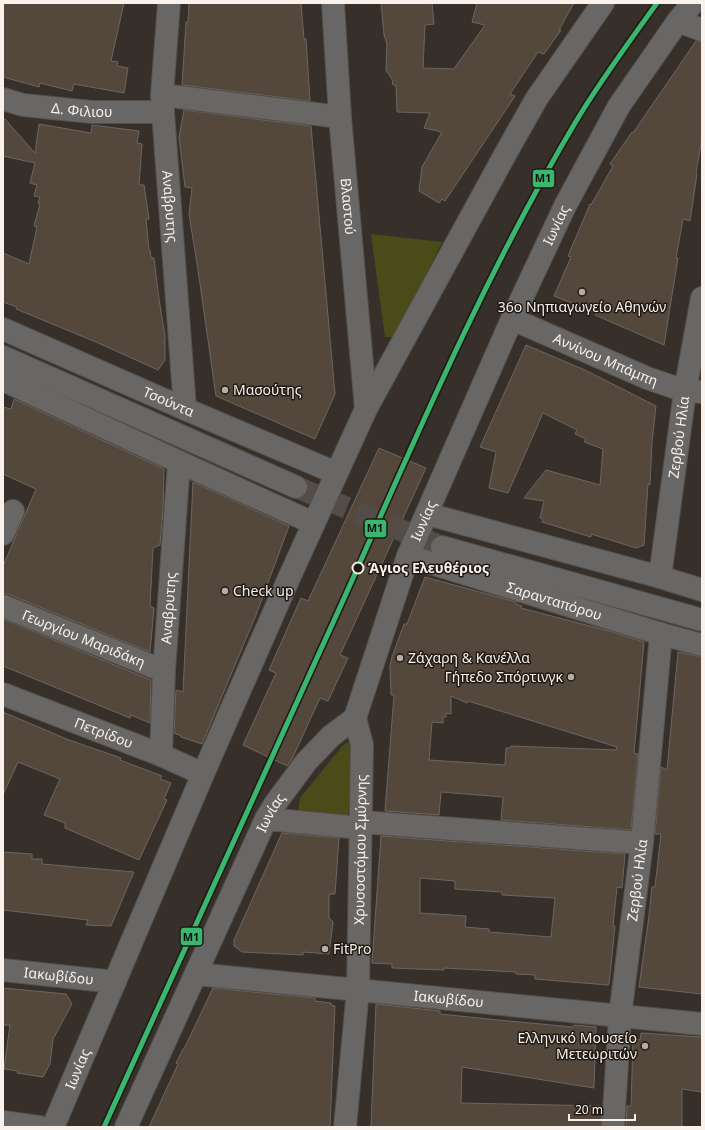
<svg xmlns="http://www.w3.org/2000/svg" width="705" height="1130" font-family="'Noto Sans',sans-serif">
	<style>
		.green { fill: #494b18 }
		.building { fill: #54483c; stroke: #6c6661; fill-rule: evenodd }
		.lines { fill: none; stroke-linecap: round; stroke-linejoin: round }
		.minor-tunnel { stroke: #544d47; stroke-width: 22; stroke-dasharray: 22 11; stroke-linecap: butt }
		.minor-casing { stroke: #554f4a; stroke-width: 24 }
		.minor { stroke: #696765; stroke-width: 22 }
		.metro-1-casing { stroke: #1f1914; stroke-width: 8 }
		.metro-1 { stroke: #3ab66e; stroke-width: 5 }
		.poi-dot { fill: #b6ada7; stroke: #1f1914; stroke-width: 1.5 }
		.stop-dot { fill: #1f1914; stroke: #faf1ea; stroke-width: 2 }
		.labels { text-anchor: middle; stroke-width: 3; stroke-linejoin: round; paint-order: stroke }
		.street-label { font-size: 14px; fill: #faf1ea; stroke: #1f1914 }
		.poi-label { font-size: 14px; fill: #faf1ea; stroke: #1f1914; text-anchor: start }
		.stop-label { font-size: 14px; font-weight: bold; fill: #faf1ea; stroke: #1f1914; text-anchor: start }
		.line-badge { stroke: #1f1914; stroke-width: 1.5 }
		.pale-badge-label { font-size: 11px; text-anchor: middle; font-weight: bold; fill: #111 }
	</style>
	<rect width="100%" height="100%" fill="#37302a"/>
	<g class="green">
		<polygon points="371,234 442,242 396,337 385,337"/>
		<polygon points="350,742 354,745 348,817 298,812 300,798 344,744"/>
	</g>
	<g class="building">
		<polygon points="3,3 124,3 111,61 118,62 117,66 128,68 124,93 74,84 72,91 40,83 39,87 3,77"/>
		<polygon points="189,3 301,3 304,39 306,39 310,101 182,85 186,22 188,22"/>
		<polygon points="381,3 432,3 434,24 425,25 423,68 454,69 485,25 472,22 477,3 574,3 559,30 561,30 544,54 538,52 510,94 515,96 445,201 442,199 439,203 419,191 422,167 442,132 424,128 430,113 397,112 396,86 392,84 393,81 386,70 387,44 384,35"/>
		<polygon points="696,41 702,42 702,138 696,173 697,174 690,221 683,219 676,258 678,258 664,345 595,315 596,313 554,296 571,257 568,256 590,204 591,205 613,166 610,164 632,132 633,133"/>
		<polygon points="184,110 311,126 335,394 315,439 216,396 198,270 189,214 192,188 185,187 179,137"/>
		<polygon points="3,117 35,153 39,124 91,133 92,125 139,131 137,143 142,144 139,185 144,185 149,219 146,219 149,250 150,250 151,258 154,258 159,299 165,336 165,360 158,370 96,342 16,309 17,307 3,302 3,253 29,264 37,227 34,226 40,204 38,203 40,197 34,196 37,185 30,183 35,163 3,156"/>
		<polygon points="526,345 585,370 656,406 652,442 650,485 648,484 644,545 636,548 591,534 591,537 542,522 543,519 540,518 544,501 524,498 546,470 600,485 603,449 584,442 586,439 575,434 577,430 543,413 508,493 489,488 496,452 480,447"/>
		<polygon points="14,399 164,469 163,509 160,545 153,548 150,606 154,608 150,652 8,594 3,594 3,566 36,489 3,474 3,407 11,409"/>
		<polygon points="379,448 426,468 340,655 348,658 328,701 320,698 292,759 287,766 243,745 276,673 269,670 301,598 308,601"/>
		<polygon points="193,482 289,526 256,615 202,744 181,737 181,736 174,733 176,690 183,692"/>
		<path d="M425,577L516,602V604L522,606L521,608L613,632L644,642L634,753L638,754L631,830L501,820L503,797L441,792L439,815L385,811L394,695H391L390,666L392,657L404,624H407ZM451,696L467,703L468,701L617,747L616,750L511,746V748H506L505,765L429,760L432,722L443,723V717H446V713L451,714Z"/>
		<polygon points="3,619 151,680 150,723 131,715 130,718 3,666"/>
		<polygon points="678,652 702,657 702,994 639,987 649,916 652,887 655,887 661,834 655,834 661,767 667,770"/>
		<polygon points="3,712 69,740 121,758 120,760 162,776 160,779 171,783 164,799 167,800 139,860 65,828 65,823 44,815 60,779 18,762 3,795"/>
		<polygon points="282,833 339,838 335,894 329,894 329,918 333,922 329,954 303,952 303,955 242,952 234,946 234,940"/>
		<path d="M381,836L625,854L622,888L617,887L613,926H615L609,984H608V985L535,979V975L516,974V972L444,968V970L392,968V964L372,963ZM420,878L455,881V889L502,892V895L555,898L551,937L489,932V929L465,927L466,916L420,913Z"/>
		<polygon points="3,852 32,854 32,859 42,859 42,864 134,872 111,926 86,925 88,920 3,910"/>
		<polygon points="3,988 66,994 72,1004 53,1039 50,1064 43,1077 17,1073 18,1071 4,1069 10,1025 3,1025"/>
		<polygon points="213,988 315,998 315,1001 331,1003 331,1005 335,1006 330,1127 149,1127 178,1064 176,1063 183,1049 184,1049"/>
		<polygon points="376,1004 440,1011 440,1014 498,1020 573,1027 574,1025 596,1027 594,1088 462,1067 461,1103 602,1106 601,1127 371,1127"/>
		<polygon points="641,1033 702,1037 702,1092 682,1089 682,1127 626,1127 627,1106 631,1106 633,1039 640,1040"/>
	</g>
	<g class="lines">
		<polyline class="minor-tunnel" points="296,487 442,547"/>
		<defs>
			<g id="minor">
				<path id="s1" d="M169,3L162,95L163,112L185,409"/>
				<path id="s2" d="M333,3L340,117L366,409"/>
				<polyline points="678,21 702,30"/>
				<polyline points="162,95 340,117"/>
				<path id="s3" d="M3,99L23,105L92,112H163"/>
				<path id="s4" d="M512,319L647,378L685,391L702,392"/>
				<path id="s5" d="M3,329L185,409L336,473"/>
				<polyline points="3,357 296,487"/>
				<polyline points="3,380 179,462 313,523"/>
				<polyline points="427,514 660,577 702,590"/>
				<polyline points="3,534 13,511"/>
				<polyline points="442,547 702,620"/>
				<path id="s6" d="M408,556L661,634L702,645"/>
				<path id="s7" d="M660,577L685,391L702,298"/>
				<path id="s8" d="M3,606L164,671"/>
				<path id="s9" d="M3,694L161,755L203,774"/>
				<path id="s10" d="M161,755L164,671L179,462"/>
				<polyline points="266,819 361,828"/>
				<polyline points="361,822 642,843"/>
				<path id="s11" d="M3,970L115,982"/>
				<path id="s12" d="M196,974L702,1024"/>
				<polyline points="3,1122 39,1127"/>
				<path id="s13" d="M53,1127L203,774L289,578L366,409L507,151L537,98L603,3"/>
				<path id="s14" d="M126,1127L266,819L275,804L306,762L331,736L355,718L408,556L512,319L565,206L619,106L678,21L693,3"/>
				<path id="s15" d="M345,1127L358,990L362,745L355,718"/>
				<path id="s16" d="M613,1127L620,1016L642,843L661,634"/>
			</g>
		</defs>
		<use href="#minor" class="minor-casing"/>
		<use href="#minor" class="minor"/>
		<defs>
			<path id="metro-1" d="M104,1127C184,953 263,779 341,605C414,442 484,276 575,123C600,81 629,42 657,3"/>
		</defs>
		<use href="#metro-1" class="metro-1-casing"/>
		<use href="#metro-1" class="metro-1"/>
	</g>
	<g class="poi-dot">
		<circle cx="582" cy="292" r="4"/>
		<circle cx="225" cy="390" r="4"/>
		<circle cx="225" cy="591" r="4"/>
		<circle cx="400" cy="658" r="4"/>
		<circle cx="571" cy="677" r="4"/>
		<circle cx="325" cy="949" r="4"/>
		<circle cx="645" cy="1046" r="4"/>
	</g>
	<circle class="stop-dot" cx="358" cy="568" r="5.5"/>
	<g class="labels">
		<g class="street-label">
			<text dy="5" stroke="none"><textPath href="#s3" startOffset="80">Δ. Φιλιου</textPath></text>
			<text dy="5" stroke="none"><textPath href="#s1" startOffset="204">Αναβρυτης</textPath></text>
			<text dy="5" stroke="none"><textPath href="#s2" startOffset="204">Βλαστού</textPath></text>
			<text dy="5" stroke="none"><textPath href="#s14" startOffset="1007">Ιωνίας</textPath></text>
			<text dy="5" stroke="none"><textPath href="#s4" startOffset="102">Αννίνου Μπάμπη</textPath></text>
			<text dy="5" stroke="none"><textPath href="#s5" startOffset="181">Τσούντα</textPath></text>
			<text dy="5" stroke="none"><textPath href="#s7" startOffset="141">Ζερβού Ηλία</textPath></text>
			<text dy="5" stroke="none"><textPath href="#s14" startOffset="683">Ιωνίας</textPath></text>
			<text dy="5" stroke="none"><textPath href="#s6" startOffset="153">Σαρανταπόρου</textPath></text>
			<text dy="5" stroke="none"><textPath href="#s10" startOffset="147">Αναβρυτης</textPath></text>
			<text dy="5" stroke="none"><textPath href="#s8" startOffset="87">Γεωργίου Μαριδάκη</textPath></text>
			<text dy="5" stroke="none"><textPath href="#s9" startOffset="108">Πετρίδου</textPath></text>
			<text dy="5" stroke="none"><textPath href="#s14" startOffset="346">Ιωνίας</textPath></text>
			<text dy="5" stroke="none"><textPath href="#s15" startOffset="278">Χρυσοστόμου Σμύρνης</textPath></text>
			<text dy="5" stroke="none"><textPath href="#s16" startOffset="248">Ζερβού Ηλία</textPath></text>
			<text dy="5" stroke="none"><textPath href="#s11" startOffset="56">Ιακωβίδου</textPath></text>
			<text dy="5" stroke="none"><textPath href="#s12" startOffset="254">Ιακωβίδου</textPath></text>
			<text dy="5" stroke="none"><textPath href="#s13" startOffset="63">Ιωνίας</textPath></text>
		</g>
		<g class="poi-label">
			<text x="582" y="312" text-anchor="middle">36ο Νηπιαγωγείο Αθηνών</text>
			<text x="233" y="395">Μασούτης</text>
			<text x="233" y="596">Check up</text>
			<text x="408" y="663">Ζάχαρη &amp; Κανέλλα</text>
			<text x="563" y="682" text-anchor="end">Γήπεδο Σπόρτινγκ</text>
			<text x="333" y="954">FitPro</text>
			<text x="637" y="1043" text-anchor="end">Ελληνικό Μουσείο<tspan x="637" dy="16">Μετεωριτών</tspan></text>
		</g>
		<g class="stop-label">
			<text x="368" y="573">Άγιος Ελευθέριος</text>
		</g>
	</g>
	<g class="line-badge">
		<rect x="532" y="169" width="23" height="19" rx="4" fill="#3ab66e"/>
		<rect x="364" y="519" width="23" height="19" rx="4" fill="#3ab66e"/>
		<rect x="180" y="927" width="23" height="19" rx="4" fill="#3ab66e"/>
	</g>
	<g class="pale-badge-label">
		<text x="543" y="182">Μ1</text>
		<text x="375" y="532">Μ1</text>
		<text x="191" y="941">Μ1</text>
	</g>
	<rect width="705" height="1130" fill="none" stroke="#faf1ea" stroke-width="8"/>
	<path d="M569 1114v6h66v-6" fill="none" stroke="#faf1ea" stroke-width="2"/>
	<text x="575" y="1114" font-size="12" fill="#faf1ea" stroke="#1f1914" stroke-width="3" paint-order="stroke">20 m</text>
</svg>
